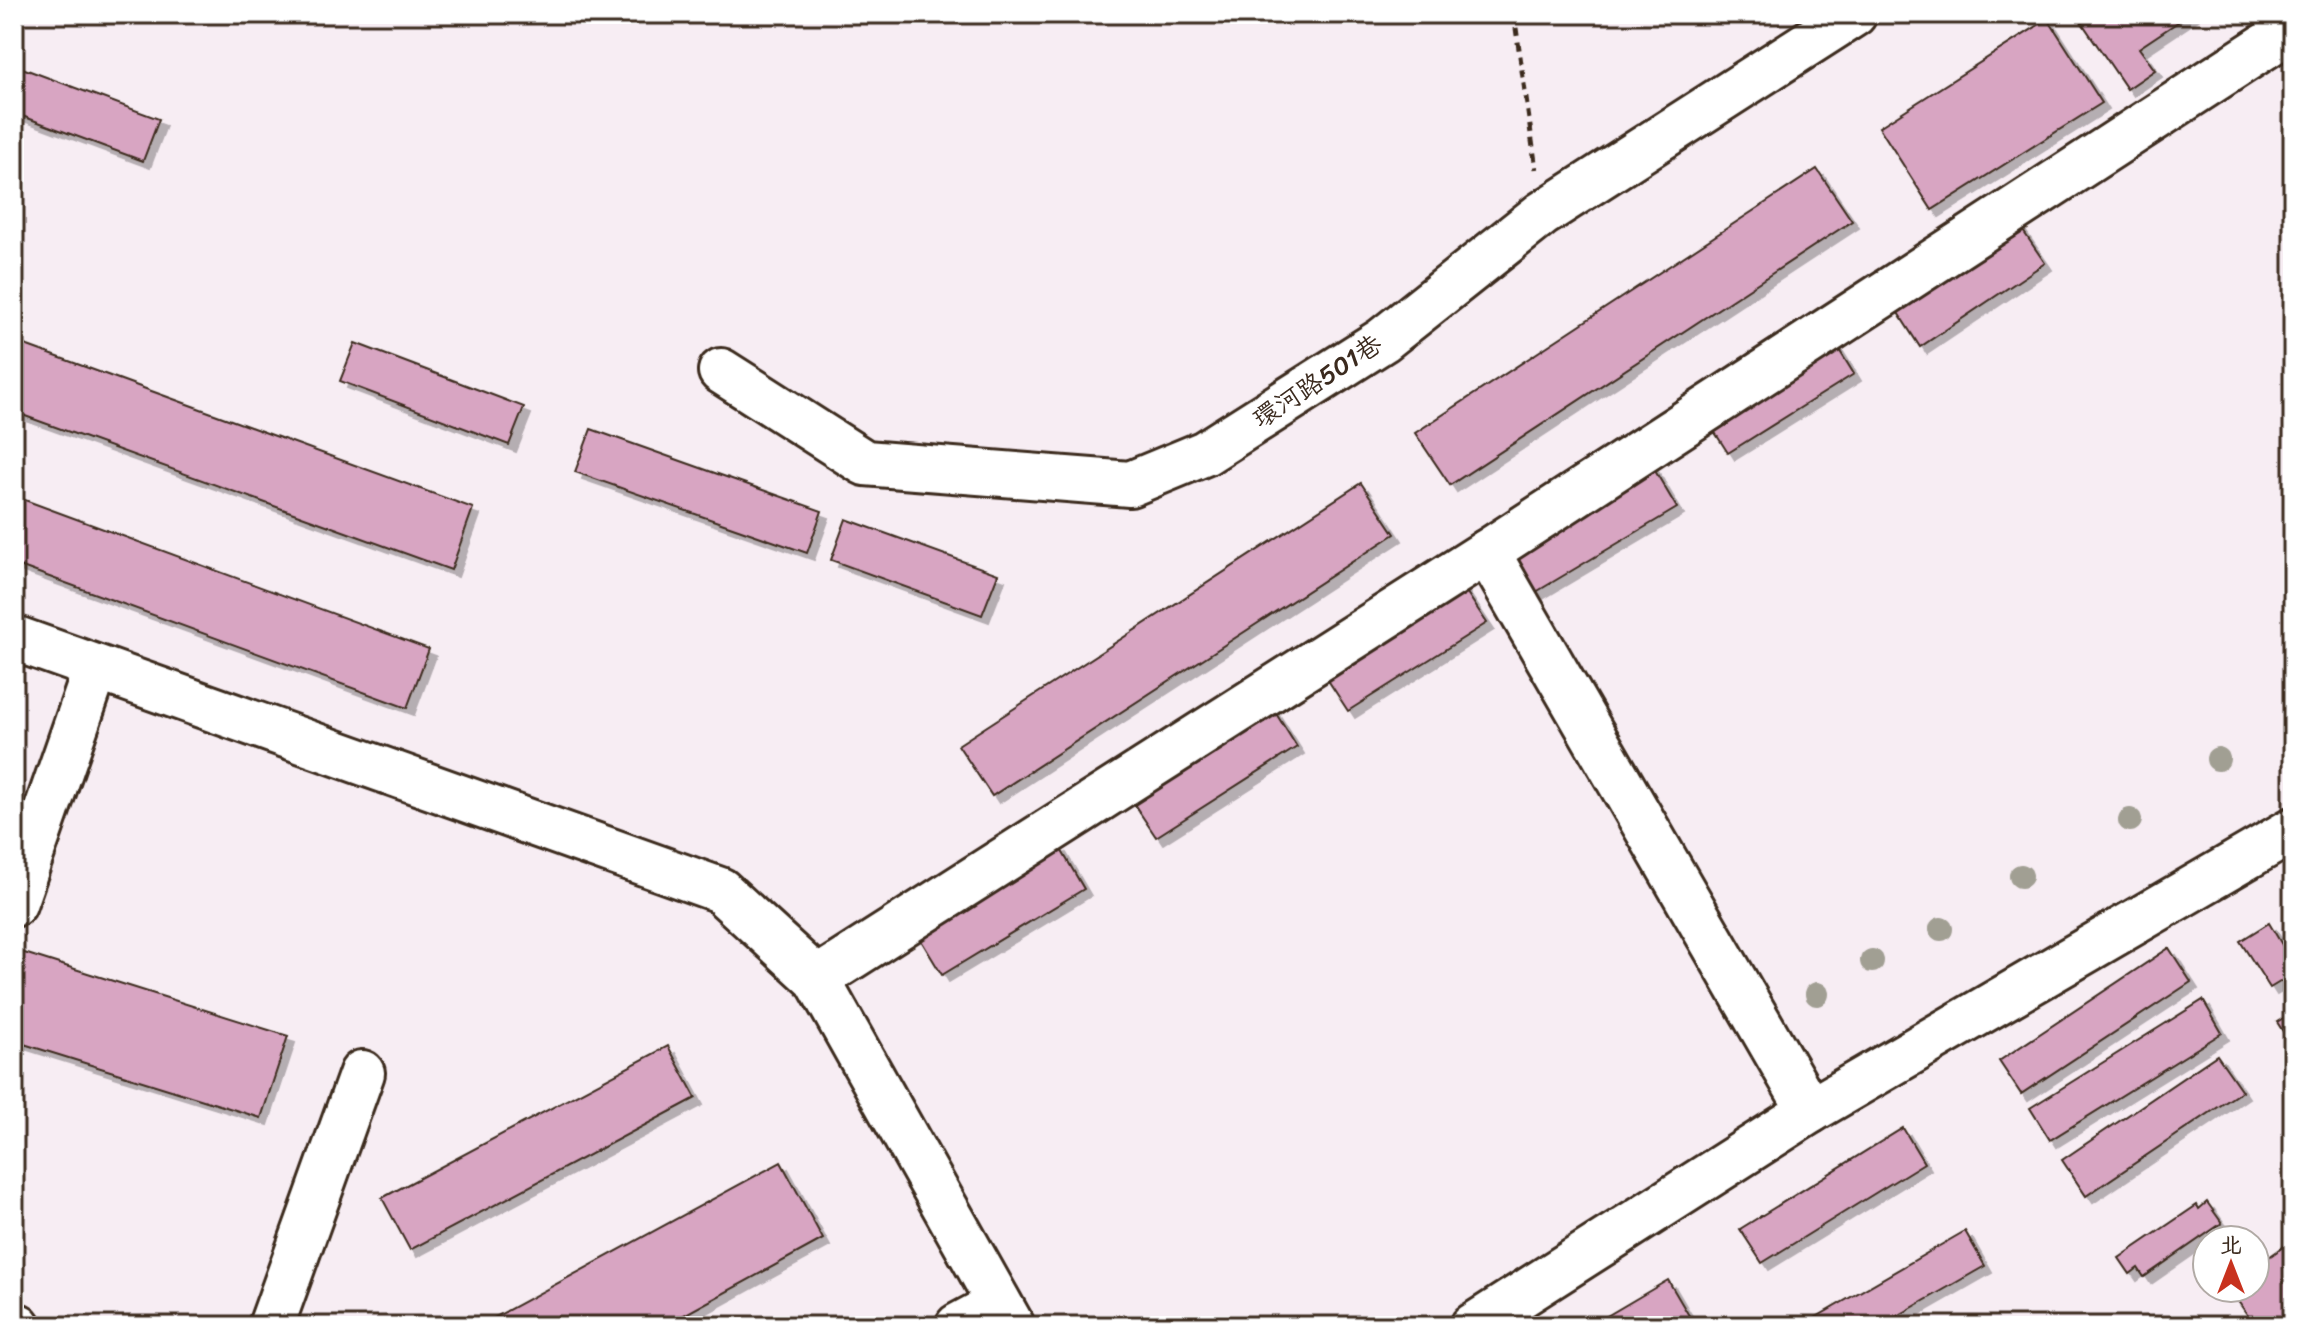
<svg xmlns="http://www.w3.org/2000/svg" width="2307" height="1340" font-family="Sriracha,'LXGW WenKai TC',sans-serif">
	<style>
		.building { fill: #d8a5c2; stroke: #3b2a1e; stroke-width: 2; filter: url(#shadow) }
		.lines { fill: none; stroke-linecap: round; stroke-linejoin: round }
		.minor-casing { stroke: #3b2a1e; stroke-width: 50 }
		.path { stroke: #3b2a1e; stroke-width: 5; stroke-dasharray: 8 6; stroke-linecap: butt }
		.minor { stroke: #fff; stroke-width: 44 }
		.tree { fill: #a19f93 }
		.labels { text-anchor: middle; stroke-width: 6; stroke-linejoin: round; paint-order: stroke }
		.street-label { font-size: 26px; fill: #3b2a1e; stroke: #fff }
	</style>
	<defs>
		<filter id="shadow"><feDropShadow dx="7" dy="7" stdDeviation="0" flood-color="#0004"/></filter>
	</defs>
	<rect width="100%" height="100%" fill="#f7edf3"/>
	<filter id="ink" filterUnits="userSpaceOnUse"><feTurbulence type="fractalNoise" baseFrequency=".0125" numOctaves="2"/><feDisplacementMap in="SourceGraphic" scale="16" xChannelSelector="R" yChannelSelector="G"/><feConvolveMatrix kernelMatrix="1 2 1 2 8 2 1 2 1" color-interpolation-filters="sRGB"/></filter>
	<g filter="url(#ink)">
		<g class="building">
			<polygon points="2076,14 2190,14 2139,48 2155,70 2127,89"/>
			<polygon points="2048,19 2102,103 1932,210 1879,127"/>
			<polygon points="14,65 159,119 143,161 14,113"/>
			<polygon points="1817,169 1852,221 1450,485 1415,433"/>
			<polygon points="2017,222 2045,263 1920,347 1893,305"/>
			<polygon points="1833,340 1854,374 1728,453 1707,420"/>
			<polygon points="14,341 473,508 451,570 14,412"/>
			<polygon points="355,343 524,407 509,445 340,381"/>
			<polygon points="591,429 822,511 807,553 575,472"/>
			<polygon points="1651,464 1677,508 1536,592 1510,548"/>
			<polygon points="1361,483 1395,534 992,796 958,745"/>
			<polygon points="14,496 429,649 407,708 14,564"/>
			<polygon points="846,519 998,574 982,615 831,560"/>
			<polygon points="1461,584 1487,623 1348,711 1322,671"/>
			<polygon points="1270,704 1297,747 1156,837 1128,795"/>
			<polygon points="1059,846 1084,889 942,975 916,932"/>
			<polygon points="2269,923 2293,963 2293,974 2270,988 2240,941"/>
			<polygon points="2169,948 2191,982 2021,1094 1999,1061"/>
			<polygon points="21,952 288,1036 261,1118 14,1041 14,974"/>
			<polygon points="2203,1000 2222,1033 2050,1140 2030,1108"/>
			<polygon points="2293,1012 2293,1047 2277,1022"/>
			<polygon points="668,1046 696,1098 410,1250 382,1198"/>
			<polygon points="2217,1055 2242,1091 2086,1196 2062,1160"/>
			<polygon points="1903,1128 1924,1163 1762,1263 1740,1229"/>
			<polygon points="781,1162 823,1239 664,1326 479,1326"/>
			<polygon points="2207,1202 2222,1223 2144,1277 2138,1268 2130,1274 2119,1258 2197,1205 2199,1209"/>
			<polygon points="1965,1231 1985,1266 1880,1326 1801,1326"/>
			<polygon points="2293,1240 2293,1326 2255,1326 2229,1288 2255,1288 2255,1267"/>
			<polygon points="1668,1280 1691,1319 1678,1326 1590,1326"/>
		</g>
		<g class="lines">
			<defs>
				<g id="minor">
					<polyline points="721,371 865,463 1130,484 1205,453 1383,340 1542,214 1854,14"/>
					<polyline points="1487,552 1810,1111"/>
					<polyline points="14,638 720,890 817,979 1012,1326"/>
					<polyline points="14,904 96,668"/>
					<polyline points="817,979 1487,552 2293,28"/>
					<polyline points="14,1325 18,1326"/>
					<polyline points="271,1326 362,1073"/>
					<polyline points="958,1326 999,1304"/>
					<polyline points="1473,1326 1810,1111 2293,830"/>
				</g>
			</defs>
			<use href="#minor" class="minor-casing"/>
			<polyline class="path" points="1514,14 1536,169"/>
			<use href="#minor" class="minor"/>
		</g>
		<g class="tree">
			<circle cx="2218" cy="759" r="12"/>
			<circle cx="2130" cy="820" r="12"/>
			<circle cx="2021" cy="876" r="12"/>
			<circle cx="1941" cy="929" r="12"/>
			<circle cx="1872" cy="961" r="12"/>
			<circle cx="1817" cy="994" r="12"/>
		</g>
	</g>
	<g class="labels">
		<g class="street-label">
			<text transform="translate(1317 381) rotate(-33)" y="9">環河路501巷</text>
		</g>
	</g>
	<rect width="2307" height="1340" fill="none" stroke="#fff" stroke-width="48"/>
	<rect x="24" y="24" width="2259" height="1292" fill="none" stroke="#3b2a1e" stroke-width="3" filter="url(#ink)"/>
	<g transform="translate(2231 1264)"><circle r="38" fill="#ffffff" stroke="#b1aaa5" stroke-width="2"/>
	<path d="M0-6L14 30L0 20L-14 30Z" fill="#c8321e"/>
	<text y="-12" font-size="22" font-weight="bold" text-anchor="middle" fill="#3b2a1e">北</text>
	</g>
</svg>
